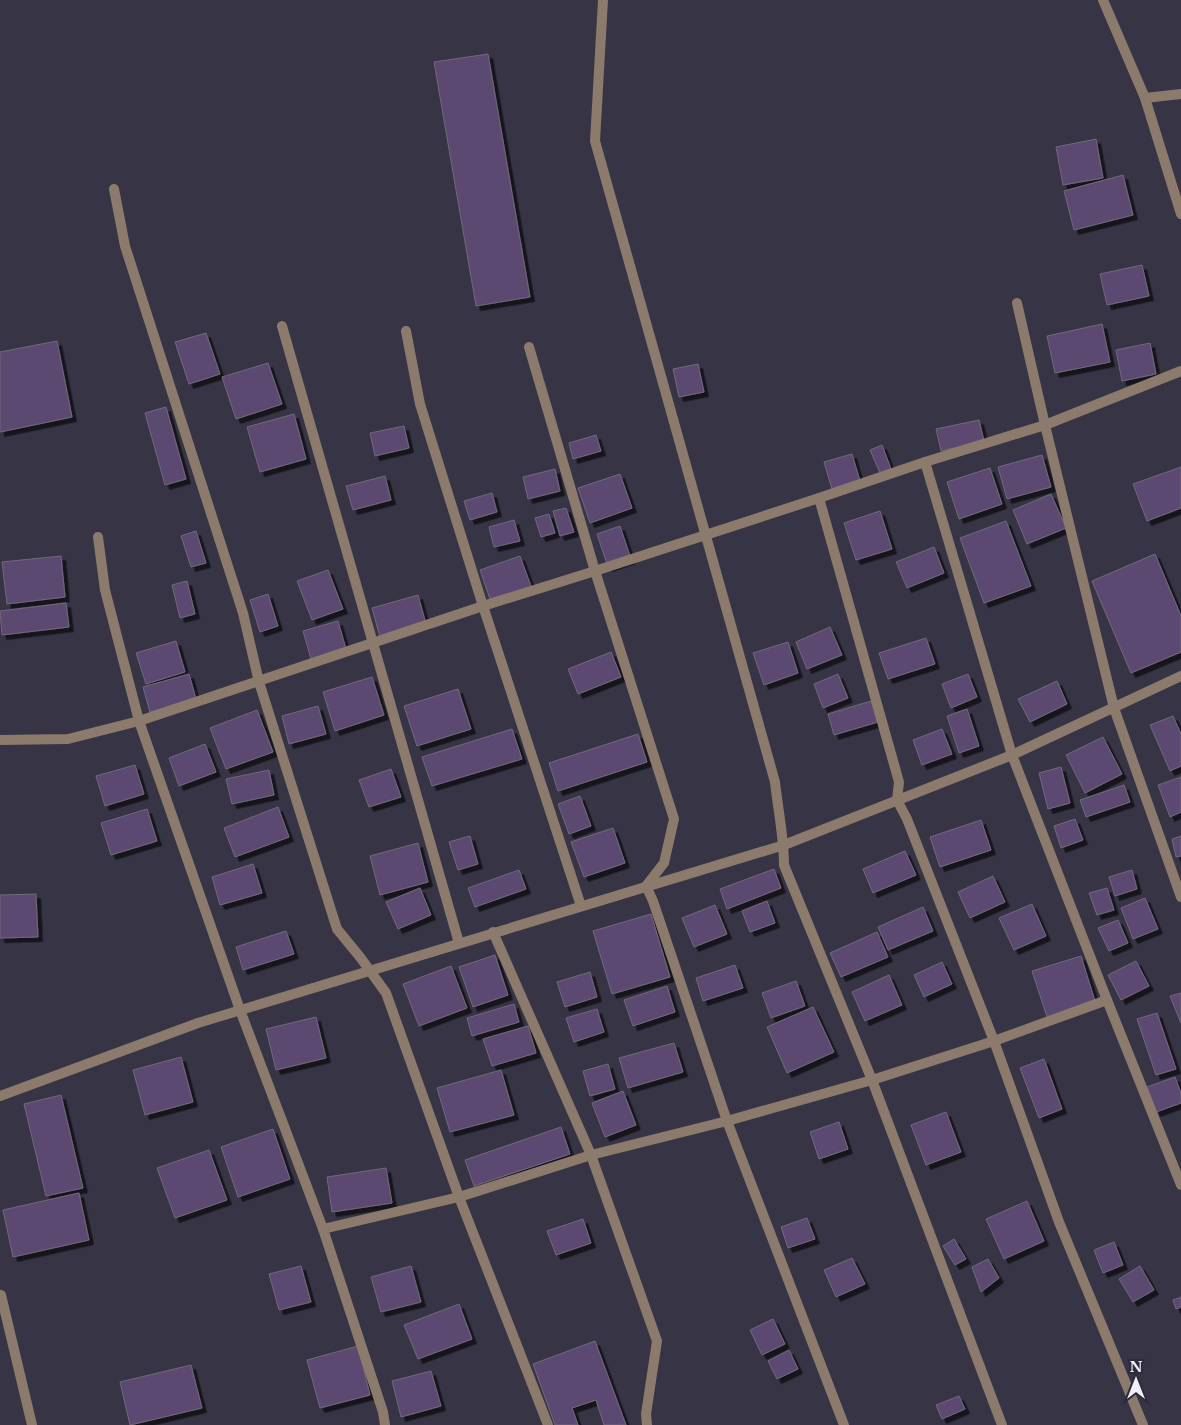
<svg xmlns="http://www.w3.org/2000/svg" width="1181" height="1425" font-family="'Libre Baskerville',serif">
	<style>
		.building { fill: #5c4a71; stroke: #71697b; filter: url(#shadow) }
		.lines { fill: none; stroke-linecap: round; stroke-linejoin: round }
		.minor { stroke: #8c7b6d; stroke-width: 10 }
	</style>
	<defs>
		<filter id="shadow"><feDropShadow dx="4.5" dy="4.5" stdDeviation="0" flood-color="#0009"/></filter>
	</defs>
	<rect width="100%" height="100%" fill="#373445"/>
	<g class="building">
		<polygon points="488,54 530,297 476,306 434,62"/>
		<polygon points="1096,139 1103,178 1063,185 1056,147"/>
		<polygon points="1123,175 1133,215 1074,230 1064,191"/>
		<polygon points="1142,265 1149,296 1107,305 1100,274"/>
		<polygon points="1102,324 1110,362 1055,373 1047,336"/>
		<polygon points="206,333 220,374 189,384 175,342"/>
		<polygon points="57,341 72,417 0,432 0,352"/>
		<polygon points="1150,343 1156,374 1122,381 1116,350"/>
		<polygon points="268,363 282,404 236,419 222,377"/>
		<polygon points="698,364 704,392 679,397 673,369"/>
		<polygon points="166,407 186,479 165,485 145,413"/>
		<polygon points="294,414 306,459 260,472 247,427"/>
		<polygon points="979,420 984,441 941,451 936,429"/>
		<polygon points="404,426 409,448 375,456 370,433"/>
		<polygon points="596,435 601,451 573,459 569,443"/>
		<polygon points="882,445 891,469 880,473 870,450"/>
		<polygon points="852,454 860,481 832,489 824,462"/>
		<polygon points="1042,455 1051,487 1007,499 998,467"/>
		<polygon points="1181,467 1181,508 1147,521 1133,484"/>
		<polygon points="990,468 1002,504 959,519 947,482"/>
		<polygon points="555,469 560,491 528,499 523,477"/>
		<polygon points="620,474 632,508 590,523 578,488"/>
		<polygon points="385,476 391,500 353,510 346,486"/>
		<polygon points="492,493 497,512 470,520 464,501"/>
		<polygon points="1051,494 1066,528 1027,544 1013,510"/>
		<polygon points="566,508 574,532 560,536 553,511"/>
		<polygon points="880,511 892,549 856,560 844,523"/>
		<polygon points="549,514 555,533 541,537 535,518"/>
		<polygon points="514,520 520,541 494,547 489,527"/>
		<polygon points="1006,521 1031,586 984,603 960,538"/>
		<polygon points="620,526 631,559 608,567 597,534"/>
		<polygon points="196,531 206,563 191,567 181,536"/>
		<polygon points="934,547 944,573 907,588 896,562"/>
		<polygon points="1155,554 1181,616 1181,652 1131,673 1092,581"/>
		<polygon points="61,556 65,597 7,604 2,562"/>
		<polygon points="520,556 532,589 491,602 480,570"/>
		<polygon points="328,570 343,609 312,620 297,581"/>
		<polygon points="187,581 195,614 180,618 172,585"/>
		<polygon points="268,594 278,626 260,632 250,600"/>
		<polygon points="418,595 426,624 380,637 372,608"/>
		<polygon points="66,603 69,627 2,635 0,611"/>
		<polygon points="338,621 346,649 311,659 303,631"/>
		<polygon points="830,627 842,655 807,669 796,642"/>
		<polygon points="926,638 935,664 888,679 879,653"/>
		<polygon points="176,641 185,672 146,684 136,653"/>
		<polygon points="788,642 798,673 764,685 753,653"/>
		<polygon points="611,652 621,677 578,694 568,669"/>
		<polygon points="189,674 196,699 150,712 143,687"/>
		<polygon points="838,674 848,698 823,708 814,684"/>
		<polygon points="968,674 977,697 951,708 942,684"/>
		<polygon points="372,677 384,715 335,731 323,692"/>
		<polygon points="1057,681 1067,704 1030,722 1018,699"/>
		<polygon points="458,689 471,729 417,746 404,706"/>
		<polygon points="871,701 878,722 834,735 828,714"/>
		<polygon points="318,706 326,734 289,744 282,716"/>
		<polygon points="967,709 979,746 959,753 947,716"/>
		<polygon points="257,710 273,752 226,769 210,728"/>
		<polygon points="1173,716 1181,734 1181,766 1170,771 1150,725"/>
		<polygon points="512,729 522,759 432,786 422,757"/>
		<polygon points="942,729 952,754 922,765 913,740"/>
		<polygon points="638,734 647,762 558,791 549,763"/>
		<polygon points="1103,737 1122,774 1085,793 1066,755"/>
		<polygon points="205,744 216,772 179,786 169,758"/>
		<polygon points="135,765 144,794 105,806 96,776"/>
		<polygon points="1061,767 1070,803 1048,809 1039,773"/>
		<polygon points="391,769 401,797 369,807 359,780"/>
		<polygon points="269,770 274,795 232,804 226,779"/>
		<polygon points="1181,777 1181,812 1170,817 1158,785"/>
		<polygon points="1124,785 1130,802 1086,817 1080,800"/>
		<polygon points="580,796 591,826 569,834 558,804"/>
		<polygon points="278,807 289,837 235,857 224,828"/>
		<polygon points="147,809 157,841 111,855 101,823"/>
		<polygon points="1075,819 1083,840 1061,848 1054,826"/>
		<polygon points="981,820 991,850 940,867 930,837"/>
		<polygon points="613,828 625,863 584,877 571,842"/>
		<polygon points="470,836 478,864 458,870 449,842"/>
		<polygon points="1181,836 1181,856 1176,857 1172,839"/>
		<polygon points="418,843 428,882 380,895 370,856"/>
		<polygon points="905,851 916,875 873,893 863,869"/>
		<polygon points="253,864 262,893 220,905 212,877"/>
		<polygon points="774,869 781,888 727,909 720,889"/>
		<polygon points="519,870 526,889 475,907 468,888"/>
		<polygon points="1132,870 1137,889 1115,896 1109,877"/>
		<polygon points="993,876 1005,902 970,918 958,892"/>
		<polygon points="420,888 431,915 398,929 386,902"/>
		<polygon points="1107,888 1114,910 1097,915 1089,893"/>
		<polygon points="36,894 38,937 0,938 0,895"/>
		<polygon points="1145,898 1158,929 1133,939 1121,908"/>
		<polygon points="767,901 775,923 750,932 742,911"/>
		<polygon points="1032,904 1046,936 1014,950 999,918"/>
		<polygon points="715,905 727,934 694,947 682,918"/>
		<polygon points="923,907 933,931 888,950 878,927"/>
		<polygon points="651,914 670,977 612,994 593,931"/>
		<polygon points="1118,920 1128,943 1109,951 1098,928"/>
		<polygon points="286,931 294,954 243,970 236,947"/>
		<polygon points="877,932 888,957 841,977 830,953"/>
		<polygon points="495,955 508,995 473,1007 459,967"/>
		<polygon points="1081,956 1095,1001 1047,1017 1032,971"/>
		<polygon points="1136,961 1149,986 1121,1000 1108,975"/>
		<polygon points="942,962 952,984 924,997 914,975"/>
		<polygon points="735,965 743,988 703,1001 696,978"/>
		<polygon points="451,966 467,1008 419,1026 403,984"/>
		<polygon points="590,972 597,997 565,1007 557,982"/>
		<polygon points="889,975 902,1005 865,1021 852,992"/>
		<polygon points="796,981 805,1006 771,1018 762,993"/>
		<polygon points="667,986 675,1012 633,1026 624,1000"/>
		<polygon points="1181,993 1181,1023 1170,996"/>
		<polygon points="514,1004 519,1022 472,1036 467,1018"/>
		<polygon points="813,1007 834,1052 787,1073 767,1027"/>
		<polygon points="597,1009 604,1032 574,1042 566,1018"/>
		<polygon points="1157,1013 1176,1069 1156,1075 1137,1019"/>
		<polygon points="316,1017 326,1058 276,1070 266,1029"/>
		<polygon points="528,1026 536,1053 492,1066 483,1039"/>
		<polygon points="674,1043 683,1072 628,1088 619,1058"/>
		<polygon points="181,1057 193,1102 145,1115 133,1070"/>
		<polygon points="1044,1059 1062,1109 1039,1118 1020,1068"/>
		<polygon points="608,1064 615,1089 590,1096 583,1071"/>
		<polygon points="501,1070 514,1115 450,1132 437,1088"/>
		<polygon points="1175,1077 1181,1093 1181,1103 1156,1112 1147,1087"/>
		<polygon points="623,1091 636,1125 605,1137 592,1103"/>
		<polygon points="61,1095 83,1188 46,1196 24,1104"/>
		<polygon points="946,1112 961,1152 926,1165 911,1125"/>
		<polygon points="839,1122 848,1149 819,1159 810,1132"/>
		<polygon points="561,1127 570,1154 474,1186 465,1160"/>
		<polygon points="273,1129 290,1179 238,1197 221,1147"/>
		<polygon points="209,1150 227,1200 175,1218 157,1168"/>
		<polygon points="386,1168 392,1203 332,1212 327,1177"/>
		<polygon points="79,1193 89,1240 13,1257 3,1210"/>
		<polygon points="1027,1201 1044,1241 1004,1259 986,1219"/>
		<polygon points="807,1218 815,1239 788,1248 781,1227"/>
		<polygon points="583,1219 591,1243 556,1255 547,1231"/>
		<polygon points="954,1239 966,1259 955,1265 943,1246"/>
		<polygon points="1114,1242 1123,1265 1103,1273 1094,1250"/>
		<polygon points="852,1258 865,1284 836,1297 824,1270"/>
		<polygon points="988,1259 999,1278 981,1292 972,1267"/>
		<polygon points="301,1266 311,1302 279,1310 269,1274"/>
		<polygon points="411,1266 421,1302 381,1312 371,1277"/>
		<polygon points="1140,1266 1154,1290 1133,1302 1119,1279"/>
		<polygon points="1181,1297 1181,1307 1176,1309 1173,1300"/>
		<polygon points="459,1304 472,1339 418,1359 404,1325"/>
		<polygon points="773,1319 785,1344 762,1355 750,1330"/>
		<polygon points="595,1341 626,1425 604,1425 596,1400 572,1408 578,1425 555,1425 533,1364"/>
		<polygon points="358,1346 370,1395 320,1408 307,1360"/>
		<polygon points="789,1350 798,1369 777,1379 768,1361"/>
		<polygon points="191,1365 202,1408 130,1425 120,1382"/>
		<polygon points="431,1371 441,1406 401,1417 392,1381"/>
		<polygon points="959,1396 965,1409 942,1419 936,1405"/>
	</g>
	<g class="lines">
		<g class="minor">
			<path d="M603,0L595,141L775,782C778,810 784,837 784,865L872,1080L1002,1425"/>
			<polyline points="1103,0 1145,98 1181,214"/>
			<polyline points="1145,98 1181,94"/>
			<polyline points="114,189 125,246 243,613 259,682 337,929 360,957 386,993 459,1197 548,1425"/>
			<polyline points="1017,303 1045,425 1114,708 1181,897"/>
			<polyline points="282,326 459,943"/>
			<polyline points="406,331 420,404 483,606 581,906"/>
			<polyline points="529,347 595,571 674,819 664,863 646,886 653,901 727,1121 844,1425"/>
			<polyline points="925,462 1012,755 1107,1000 1181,1185"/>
			<polyline points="819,498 899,782 897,800 907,819 994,1041 1059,1222 1143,1425"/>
			<polyline points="98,537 105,590 139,721 240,1010 323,1229 383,1412 385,1425"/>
			<polyline points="0,740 68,739 139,721 483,606 595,571 819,498 925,462 1045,425 1181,371"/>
			<polyline points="493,932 591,1155 657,1341 646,1414 647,1425"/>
			<polyline points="0,1096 198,1023 784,845 1012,755 1181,676"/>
			<polyline points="323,1229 459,1197 591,1155 727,1121 872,1080 994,1041 1107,1000"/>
			<polyline points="1,1295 32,1425"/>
		</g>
	</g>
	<g transform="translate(1136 1380)" stroke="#2d2a3b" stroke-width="4" paint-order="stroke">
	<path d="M0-4L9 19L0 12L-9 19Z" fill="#efeef9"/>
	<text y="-8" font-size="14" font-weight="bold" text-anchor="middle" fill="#efeef9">N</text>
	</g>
</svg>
